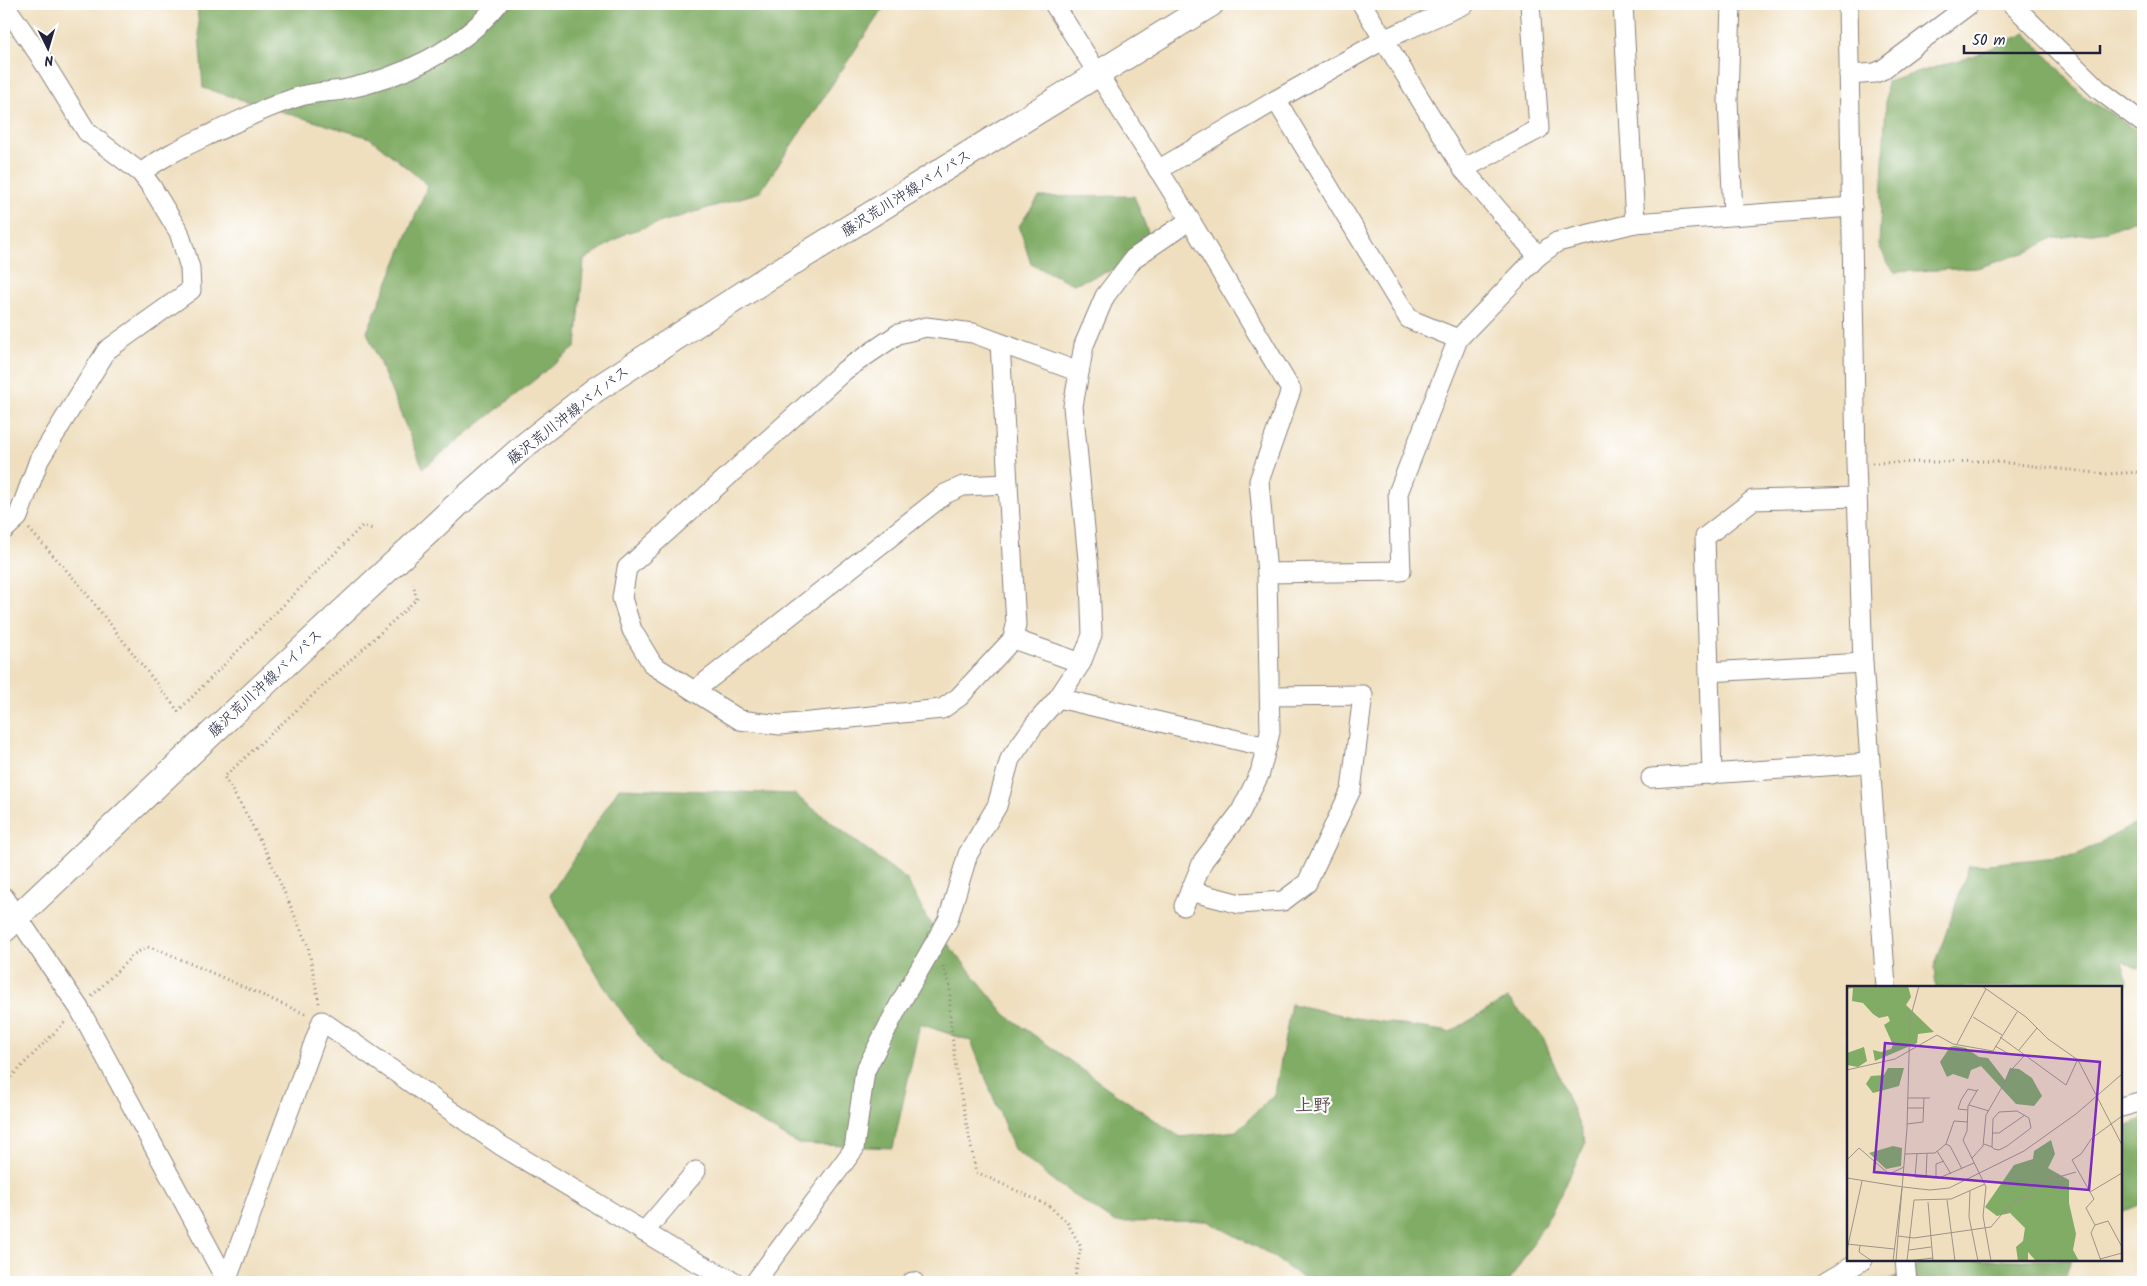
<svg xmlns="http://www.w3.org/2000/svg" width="2147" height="1286" font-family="Kalam,'Klee One',sans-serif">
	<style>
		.forest { fill: #80ac65; stroke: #516750 }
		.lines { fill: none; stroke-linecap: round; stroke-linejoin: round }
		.minor-casing { stroke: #88807d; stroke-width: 21 }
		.major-casing { stroke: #88807d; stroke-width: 27 }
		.path { stroke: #88807d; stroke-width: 3; stroke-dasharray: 1 4; stroke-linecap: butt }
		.minor { stroke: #fff; stroke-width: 19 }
		.major { stroke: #fff; stroke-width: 25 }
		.labels { text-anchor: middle; stroke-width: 4.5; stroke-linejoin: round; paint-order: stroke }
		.street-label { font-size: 15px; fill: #22223b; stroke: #fff }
		.quarter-label { font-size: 18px; font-weight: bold; fill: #614e51; stroke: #fff }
		.inset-road { fill: none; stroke: #9d938a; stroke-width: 1 }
		.view { fill: #7b2cbf; fill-opacity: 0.15; stroke: #7b2cbf; stroke-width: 2.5 }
		.inset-edge { fill: none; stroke: #22223b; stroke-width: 2.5 }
	</style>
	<rect width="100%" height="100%" fill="#fff"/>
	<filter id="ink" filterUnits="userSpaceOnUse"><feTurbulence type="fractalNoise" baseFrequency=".02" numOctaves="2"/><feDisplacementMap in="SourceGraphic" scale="10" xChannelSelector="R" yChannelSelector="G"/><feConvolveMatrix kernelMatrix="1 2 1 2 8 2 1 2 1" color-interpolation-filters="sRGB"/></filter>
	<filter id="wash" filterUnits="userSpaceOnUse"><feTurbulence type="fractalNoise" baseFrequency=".0096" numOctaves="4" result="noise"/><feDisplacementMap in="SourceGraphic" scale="20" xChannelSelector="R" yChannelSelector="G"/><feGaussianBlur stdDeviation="1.12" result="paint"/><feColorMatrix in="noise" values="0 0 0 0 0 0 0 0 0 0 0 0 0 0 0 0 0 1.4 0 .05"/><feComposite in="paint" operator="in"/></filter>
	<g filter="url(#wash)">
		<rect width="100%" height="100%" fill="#efdfbf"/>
		<g class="forest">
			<polygon points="197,4 886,4 760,192 626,233 584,260 576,347 423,468 367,332 428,185 370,138 203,88"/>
			<polygon points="2026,33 2082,95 2143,134 2143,217 2107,231 2050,239 2030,251 1977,268 1895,272 1887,262 1879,245 1887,82 1978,54"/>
			<polygon points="1134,196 1149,235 1118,268 1073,284 1031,264 1019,226 1039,197"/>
			<polygon points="619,788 794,794 907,880 926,917 1006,1015 1112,1091 1180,1137 1237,1131 1275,1093 1291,1004 1356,1018 1450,1032 1508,998 1543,1037 1586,1142 1552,1212 1509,1282 1308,1282 1268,1253 1207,1221 1114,1222 1052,1180 1014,1149 971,1041 920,1024 893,1148 798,1144 659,1064 603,985 550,895"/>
			<polygon points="2143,820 2143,966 2136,968 2122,960 2128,982 2121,1000 2121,987 1936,987 1934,968 1969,866 2076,855"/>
			<polygon points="2143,1118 2143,1203 2121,1212 2121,1131"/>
			<polygon points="1931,1260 2071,1260 2067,1270 2068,1282 1884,1282"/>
		</g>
	</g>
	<g filter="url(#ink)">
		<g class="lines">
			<defs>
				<g id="minor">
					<polyline points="4,4 38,53 87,132 141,173 151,186 179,232 190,268 191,290 107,350 39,460 18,517 4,530"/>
					<polyline points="1054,4 1190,220 1291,390 1259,481 1267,573 1270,732 1260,773 1240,813 1203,861 1184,906"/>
					<polyline points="1362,4 1463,169 1538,256"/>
					<polyline points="1623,4 1635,223"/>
					<polyline points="1731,4 1728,100 1733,215"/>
					<polyline points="1848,4 1856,463 1863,663 1886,987"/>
					<polyline points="2012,4 2098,89 2143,123"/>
					<polyline points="1849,75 1875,73 1882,70 1970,4"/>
					<polyline points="1276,100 1409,319 1458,339"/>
					<polyline points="1463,169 1539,129 1530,4"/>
					<polyline points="1158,170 1276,100 1383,40 1465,4"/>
					<path d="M141,173C164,155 190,144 217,131C245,118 271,105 301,96C314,92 329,92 342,90C401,78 459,51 498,4"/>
					<polyline points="1000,343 1016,625 1013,639 959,697 942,709 780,725 740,720 653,665 632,630 622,598 627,568 845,370 898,334 926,327 973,333 1079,372"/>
					<polyline points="1267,573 1401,571 1398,493 1458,339 1538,256 1557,242 1635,223 1852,207"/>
					<polyline points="1013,639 1081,663"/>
					<polyline points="1709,672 1863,663"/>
					<polyline points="694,691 945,494 963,486 1008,484"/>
					<polyline points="1058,698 1267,747"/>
					<polyline points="1712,775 1705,537 1753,500 1857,497"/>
					<polyline points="1651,778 1869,763"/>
					<polyline points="1190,891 1240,904 1283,901 1307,883 1351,790 1363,695 1270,696"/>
					<polyline points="4,897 79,1008 227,1282"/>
					<polyline points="2121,1107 2143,1101"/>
					<polyline points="644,1232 696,1171"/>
					<polyline points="1905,1260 1907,1282"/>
					<polyline points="226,1282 322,1021 500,1145 681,1254 735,1282"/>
					<polyline points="755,1282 854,1149 865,1071 898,1007 948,920 968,854 997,806 1010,759 1035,724 1058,698 1081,663 1092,635 1090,580 1073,406 1084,345 1105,296 1134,258 1190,220"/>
					<polyline points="912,1282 914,1282"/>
					<polyline points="1826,1282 1863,1260"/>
				</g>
				<polyline id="major" points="4,930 199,745 456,506 524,446 595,390 763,281 1211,4"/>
			</defs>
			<use href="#minor" class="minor-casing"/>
			<use href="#major" class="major-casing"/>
			<g class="path">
				<polyline points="1872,463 1990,461 2105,474 2143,472"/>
				<polyline points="29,529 78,583 178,711 362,526 373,529"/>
				<polyline points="943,966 950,987 950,1017 956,1070 976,1172 1048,1205 1067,1222 1081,1247 1074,1282"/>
				<polyline points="92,996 134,954 147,947 160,950 305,1014"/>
				<polyline points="319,1003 308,946 267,853 244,810 224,777 417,599 413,584"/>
				<polyline points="4,1084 66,1021"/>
			</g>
			<use href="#minor" class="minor"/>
			<use href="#major" class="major"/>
		</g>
	</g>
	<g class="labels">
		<g class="street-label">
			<text transform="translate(906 193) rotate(-32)" y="5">藤沢荒川沖線バイパス</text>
			<text transform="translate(568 415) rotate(-38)" y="5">藤沢荒川沖線バイパス</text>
			<text transform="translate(265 683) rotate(-43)" y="5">藤沢荒川沖線バイパス</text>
		</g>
		<g class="quarter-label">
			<text x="1313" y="1111">上野</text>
		</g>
	</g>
	<g transform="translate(1847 986)">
		<rect width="275" height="275" fill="#efdfbf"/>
		<path d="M0,0H61L64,11L59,19L87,46L71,48L70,57L28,75L26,64L34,66L44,63L46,59L37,39L43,35L41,30L32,32L26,28L16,17L5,15L6,2L0,3ZM108,60L119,62L132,71L141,72L158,94L163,82L172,83L185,92L195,110L187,120L169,118L134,80L124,84L121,93L106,88L100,91L93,76L103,61ZM17,61L20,75L11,81L0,79V67ZM41,82H57L52,100L26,107L19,98L24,90L37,89ZM204,154L208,168L201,182L222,194V217L229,248L226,264L232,275H189L181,266V275H171L169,261L176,255L178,242L163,227L150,230L138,221L167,179L186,173L187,165ZM46,160L55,162L54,180L39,183L22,167Z" fill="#80ac65"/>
		<path class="inset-road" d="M135,0L179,31L201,53L231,74L275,159M126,31L155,49M153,51L219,99L230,75M110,58L139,3M148,60L162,68M172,64L190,42M0,84L48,73L90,49L106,58L146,65L170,26M131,103L121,120L120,145L116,154L139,201L136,230L144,275M61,112H83M122,119L142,125M61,122H77M121,124L111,123L114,114L121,103L130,105M60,138L76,136L77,112M145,147H152L178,129M99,158L103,160L115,183M137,158L145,161L147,163L152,164L160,160L184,142L182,132L170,125L152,126L146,133L145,161M90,165L104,188M58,168L88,167L99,158L107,135L120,136M70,168L68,191L92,192L127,177M125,172L136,160L139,129L166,82L178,69M0,174L12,162L42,188L57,181M79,191L80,168M0,192L56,201M89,192V178L97,175M56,201L83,204L102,202L177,165L229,128L275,88M123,205L122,231L131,275M243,206L275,187M100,214L108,275M81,216L86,275M248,239L239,222L247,213L225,174L234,168L245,152L275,130M51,250L67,252L144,241L165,216L182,210L201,194L229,186M0,258L47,263M13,260L12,266L25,275M0,264L15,195M62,264L84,261M253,273L275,267M46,275L55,202M49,275L60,142L63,33L72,0M60,275L67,214L104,213L138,198M61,275L86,272M254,275L244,247L248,239L261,235L275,261"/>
		<path class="view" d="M38,57L253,76L242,204L27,186Z"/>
		<rect width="275" height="275" class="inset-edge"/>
	</g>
	<rect width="2147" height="1286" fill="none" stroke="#fff" stroke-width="20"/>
	<g transform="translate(48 48) rotate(175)" stroke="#ffffff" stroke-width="4" paint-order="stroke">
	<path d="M0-4L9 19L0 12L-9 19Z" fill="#22223b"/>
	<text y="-8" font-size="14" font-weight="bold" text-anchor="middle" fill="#22223b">N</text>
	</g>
	<path d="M1964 45v8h136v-8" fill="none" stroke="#22223b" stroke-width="2.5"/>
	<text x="1972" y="45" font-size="15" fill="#22223b" stroke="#ffffff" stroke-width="4" paint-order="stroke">50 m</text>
</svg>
